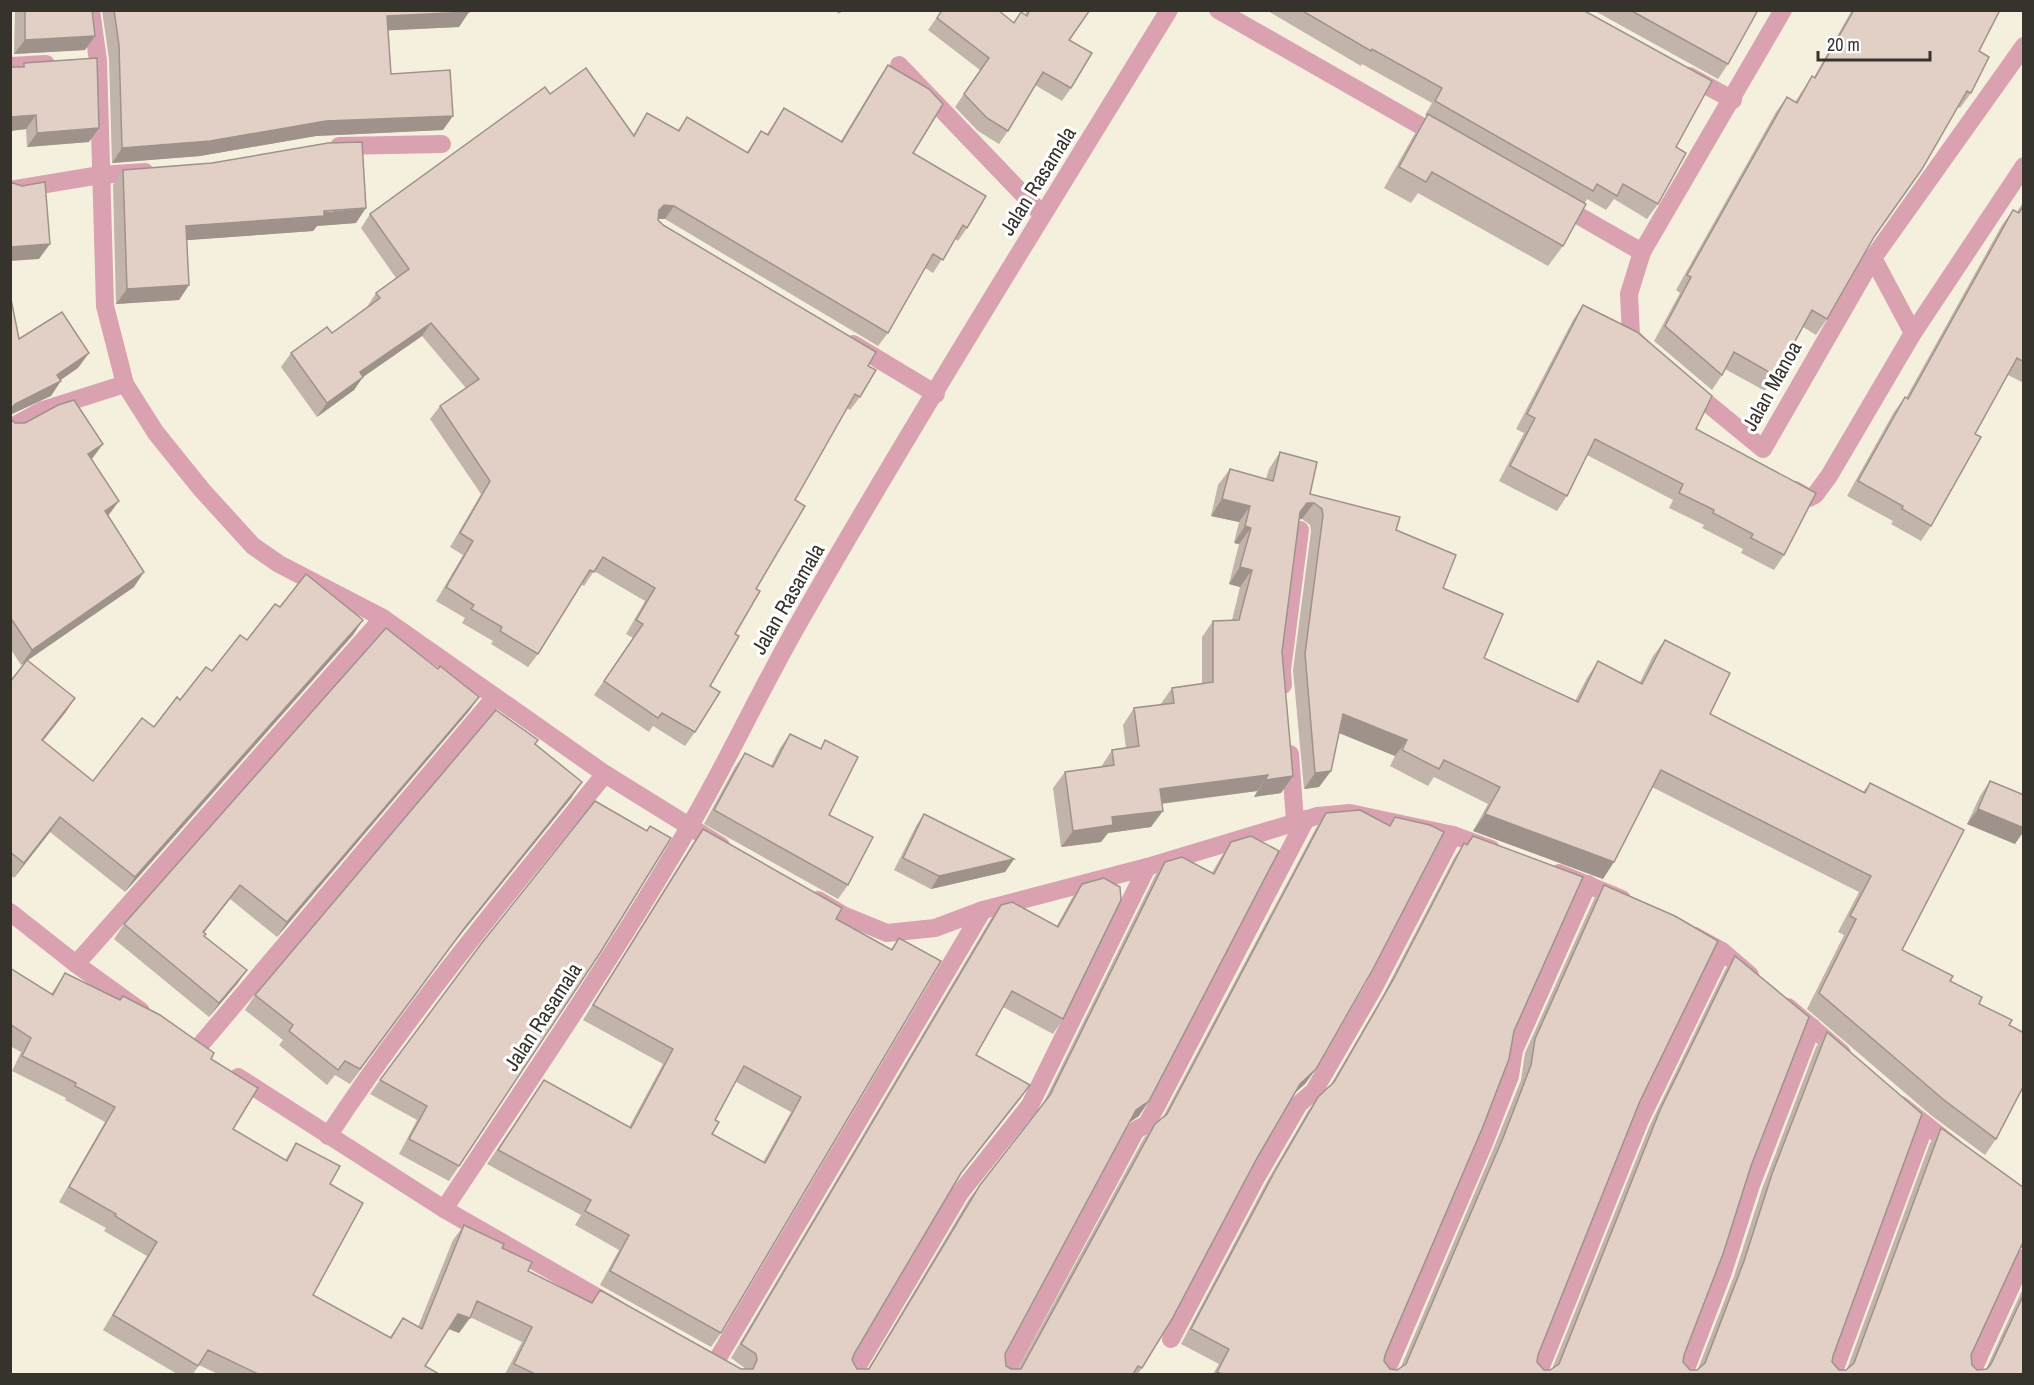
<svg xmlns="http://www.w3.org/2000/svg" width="2034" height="1385" font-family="'Archivo Narrow',sans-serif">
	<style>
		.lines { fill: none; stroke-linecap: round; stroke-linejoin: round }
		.street { stroke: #daa1b1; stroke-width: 18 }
		.wall { fill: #c2b3ab; fill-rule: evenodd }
		.shaded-wall { fill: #9e928b }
		.building { fill: #e2d0c7; stroke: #9e928b; stroke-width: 1.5; fill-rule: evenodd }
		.labels { text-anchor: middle; stroke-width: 6; stroke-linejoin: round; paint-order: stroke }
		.street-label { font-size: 21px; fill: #35332c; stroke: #fff }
	</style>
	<rect width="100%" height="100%" fill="#f5f0de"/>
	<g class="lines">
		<g class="street">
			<polyline points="91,10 98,61 105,306 125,384 156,433 202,490 253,546 279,564 383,618 605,774 721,846"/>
			<polyline points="1218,10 1442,138"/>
			<polyline points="899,65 1042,214"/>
			<polyline points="10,66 46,64"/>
			<polyline points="1689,76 1733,100"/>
			<polyline points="339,146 442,144"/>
			<polyline points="10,190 100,175 145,172"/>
			<polyline points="1560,205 1642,252"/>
			<polyline points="1873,258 1913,333"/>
			<polyline points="853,344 936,394"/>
			<polyline points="1642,347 1631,336 1629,294 1642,252 1783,10"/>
			<polyline points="1690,389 1763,449 1873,258 2024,46"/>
			<polyline points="10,428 43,410 125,384"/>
			<polyline points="1795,490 1809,498 1815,495 1829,476 1913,333 2024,166"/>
			<polyline points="1283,685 1282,670 1300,530"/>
			<polyline points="1290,754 1295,821"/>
			<polyline points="1559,873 1622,899"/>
			<polyline points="818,900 843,915 887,933 935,928 983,910 1147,867 1317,816 1350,813 1453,835 1491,849"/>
			<polyline points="10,912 76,964 141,1011"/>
			<polyline points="1695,936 1722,951 1750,975"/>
			<polyline points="76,964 383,618"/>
			<polyline points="1788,1007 1842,1053"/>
			<polyline points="196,1050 495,697"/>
			<polyline points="238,1077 444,1209 616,1308"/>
			<polyline points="1901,1105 1954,1147"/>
			<path d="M328,1136C412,1008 509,892 605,774"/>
			<path d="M444,1209C527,1084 612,959 688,829C728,761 761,688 801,619C919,413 1045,212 1169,10"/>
			<polyline points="1171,1339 1256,1178 1299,1104 1314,1091 1373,989 1453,835"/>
			<polyline points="715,1363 983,910"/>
			<polyline points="853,1374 960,1193 1030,1105 1147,867"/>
			<polyline points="1005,1374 1136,1130 1147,1124 1306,819"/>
			<polyline points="1385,1374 1482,1148 1510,1076 1514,1050 1588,884"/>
			<polyline points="1538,1374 1640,1120 1722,951"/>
			<polyline points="1684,1374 1723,1272 1751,1185 1812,1027"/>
			<polyline points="1833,1374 1925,1125"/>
			<polyline points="1971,1374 2024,1258"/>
		</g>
	</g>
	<g class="wall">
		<polygon points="15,10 92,10 85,50 14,54"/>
		<polygon points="102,10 469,10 469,12 459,27 388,30 391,74 443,130 316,136 200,156 112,163 109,59"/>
		<polygon points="942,10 1013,23 1021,12 1025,15 1027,10 1090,10 1070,40 1071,88 1062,101 1035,85 1008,131 999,144 978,131 955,107 980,70 928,30"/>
		<polygon points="1266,10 1583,10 1676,147 1658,204 1647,219 1614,199 1606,210 1587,199 1563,246 1548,266 1418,193 1411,203 1384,188 1414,135 1427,116 1425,115 1432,103 1362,64 1361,66"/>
		<polygon points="1593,10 1758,10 1728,64 1718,79"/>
		<polygon points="1852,10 2000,10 1979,51 1971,93 1960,108 1958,107 1873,238 1827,319 1816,335 1803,327 1776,376 1765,391 1725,369 1722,375 1712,390 1654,341 1680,293 1676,290 1776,112 1787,97 1795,102 1812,76 1814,77"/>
		<polygon points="24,63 89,142 27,147 26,129 10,131 10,67 21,67"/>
		<polygon points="888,65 913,153 967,228 958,241 955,239 933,273 925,268 888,333 878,346 665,219 658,219 663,225 868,366 860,397 850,410 847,408 795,500 756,589 710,686 695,732 685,746 653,726 649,732 594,695 633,638 626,634 645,601 594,571 584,586 581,584 538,654 528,667 491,644 493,641 462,623 465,618 436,601 463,555 450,547 481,494 430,419 440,406 466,388 422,336 363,377 354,390 317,417 281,367 291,353 332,333 367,307 376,293 396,278 361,228 370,214 550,94 633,135 647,113 677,131 687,117 747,152 761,131 767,134 784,108 841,141 879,78"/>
		<polygon points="212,163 356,223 317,226 313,231 187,240 189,285 179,300 116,304 113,185 123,170"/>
		<polygon points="2024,201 2024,383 2008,375 1975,434 1931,526 1921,541 1891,524 1893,521 1847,496 1894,412 1905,397 1906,398 2002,225 2013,210 2017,212"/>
		<polygon points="1583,305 1696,429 1784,555 1774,570 1741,553 1743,549 1702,528 1704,525 1669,508 1673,500 1587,455 1567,496 1557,511 1499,481 1524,433 1516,429 1573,320"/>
		<polygon points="10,418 15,423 92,459 91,460 108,516 134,587 27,660 75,698 65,713 43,741 93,781 154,727 180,700 247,640 280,607 353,635 125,892 50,832 14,878 10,875 10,682 27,660 21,665 10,648"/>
		<polygon points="1280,452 1310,494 1396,530 1443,588 1484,658 1575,701 1587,678 1598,661 1640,682 1653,656 1665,640 1710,714 1863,792 1870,783 1902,950 1950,981 1979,1004 2009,1025 1996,1139 1985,1155 1932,1116 1807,1009 1844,935 1838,932 1859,892 1652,787 1603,879 1473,831 1488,804 1434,777 1428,786 1390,766 1395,756 1339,733 1331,771 1319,787 1304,789 1293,670 1311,531 1310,525 1302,519 1299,519 1282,652 1293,776 1281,793 1254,797 1257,791 1162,804 1151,827 1108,833 1101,842 1061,847 1053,788 1065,772 1101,767 1112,750 1126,748 1123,725 1134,708 1160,705 1172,688 1202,684 1202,637 1213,621 1232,620 1240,587 1229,584 1239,544 1234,543 1239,522 1211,516 1218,485 1230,469 1266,479 1269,469"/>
		<polygon points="438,669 479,697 469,711 277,937 230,899 204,933 205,936 247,970 237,984 209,1017 114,939 124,924"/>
		<polygon points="790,734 820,749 825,740 829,815 848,885 838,899 704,824 735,767 745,753 771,766 780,748"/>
		<polygon points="535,744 572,797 453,944 350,1084 335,1075 327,1085 279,1045 283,1040 245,1010 255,995"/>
		<polygon points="1990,781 2015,844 1967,824 1980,796"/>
		<polygon points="1326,813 1389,825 1395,817 1316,1069 1305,1084 1293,1095 1257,1158 1142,1368 1138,1374 505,1374 522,1342 470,1317 459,1333 448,1329 425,1366 439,1374 218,1374 199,1365 193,1374 177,1374 103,1330 147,1256 104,1231 106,1228 59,1202 105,1122 65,1100 66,1098 12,1071 21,1052 10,1046 10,968 51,994 65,973 120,1000 123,996 211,1059 233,1129 285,1160 296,1143 330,1184 313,1295 390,1337 403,1318 418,1327 453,1240 464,1225 502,1248 528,1271 591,1302 600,1290 741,1369 746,1369 731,1358 990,920 1001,905 1056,927 1072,898 1082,884 1063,1019 1053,1034 1003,1007 976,1055 1030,1085 1020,1099 957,1179 854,1354 852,1360 857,1369 868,1369 969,1199 980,1185 1042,1106 1155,876 1165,862 1212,873 1221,857 1231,842 1139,1116 1130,1122 1005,1354 1006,1366 1011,1369 1018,1369 1144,1138 1155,1124 1163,1117 1316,828"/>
		<polygon points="924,814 1014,859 1005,872 931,889 894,870 916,826"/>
		<polygon points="650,826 459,1166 449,1181 399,1154 417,1120 370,1094 380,1080 647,830"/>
		<path d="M703,829L836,919L891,949L899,938L721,1333L711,1347L600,1285L619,1250L575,1225L581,1215L487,1164L534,1095L629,1127L663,1064L583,1020L693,843ZM736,1082L791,1112L763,1162L712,1134L715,1120Z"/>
		<polygon points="1473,836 1514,1031 1385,1355 1384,1361 1390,1369 1397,1370 1400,1369 1492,1152 1521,1080 1525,1053 1594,899 1604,885 1640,1101 1538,1355 1537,1362 1544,1370 1550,1370 1552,1369 1650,1125 1725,970 1735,956 1751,1166 1684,1355 1683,1362 1690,1370 1697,1370 1698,1369 1734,1276 1762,1189 1816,1047 1827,1032 1832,1362 1839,1370 1846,1370 1847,1369 1930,1143 1941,1128 2024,1188 2024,1247 2019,1249 1971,1355 1972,1365 1977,1370 1986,1369 2024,1286 2024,1374 1213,1374 1219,1364 1181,1344 1266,1183 1308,1111 1318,1097 1330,1086 1383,995 1454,858 1464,843 1466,845"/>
	</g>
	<g class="shaded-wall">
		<polygon points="840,10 846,10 837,14"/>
		<polygon points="469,12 459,27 377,31 387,16"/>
		<polygon points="95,36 85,50 14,54 25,40"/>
		<polygon points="36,115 26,129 10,131 10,117"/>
		<polygon points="453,116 443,130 316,136 200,156 112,163 122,148 326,121"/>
		<polygon points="99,128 89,142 27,147 37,133"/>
		<polygon points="664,205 674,206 665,219 654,219 659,210"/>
		<polygon points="366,208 356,223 317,226 313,231 176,241 186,226"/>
		<polygon points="50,244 39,259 10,261 10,247"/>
		<polygon points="189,285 179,300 116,304 127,289"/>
		<polygon points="431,323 422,336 363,377 354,390 317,417 327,403 360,372"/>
		<polygon points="89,353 78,368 55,384 61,381 51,396 10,415 10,409 15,404"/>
		<polygon points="103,444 92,459 77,469 88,454"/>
		<polygon points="1222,499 1250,506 1239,522 1211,516"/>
		<polygon points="119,501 108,516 105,511"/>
		<polygon points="1307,503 1314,503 1302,519 1295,520"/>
		<polygon points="1245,526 1251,528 1239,544 1234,543"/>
		<polygon points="1240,567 1252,570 1240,587 1229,584"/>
		<polygon points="144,572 134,587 21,665 32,650"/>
		<polygon points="363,620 353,635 125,892 135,877"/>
		<polygon points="479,697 469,711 277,937 287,922"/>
		<polygon points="75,698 65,713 31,755 42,740"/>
		<polygon points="1343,714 1407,740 1395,756 1332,730"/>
		<polygon points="1331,771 1319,787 1304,789 1315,773"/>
		<polygon points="1268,775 1257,791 1149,805 1160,789"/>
		<polygon points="1293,776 1281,793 1254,797 1265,780"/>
		<polygon points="582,782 572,797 453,944 350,1084 463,930"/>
		<polygon points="1978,809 2024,828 2024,831 2015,844 1967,824"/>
		<polygon points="1163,811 1151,827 1108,833 1101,842 1061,847 1073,831 1112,817"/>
		<polygon points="1485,814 1614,862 1603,879 1473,831"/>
		<polygon points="60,817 50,832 14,878 24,863"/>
		<polygon points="1014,859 1005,872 931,889 939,876"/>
		<polygon points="240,885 230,899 193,946 203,932"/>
		<polygon points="247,970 237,984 209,1017 219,1003"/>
		<polygon points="1316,1069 1305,1084 1289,1098 1300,1084"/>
		<polygon points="1030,1085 1020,1099 950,1187 961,1173"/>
		<polygon points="1149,1101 1139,1116 1126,1125 1136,1110"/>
		<polygon points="458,1314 470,1318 459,1333 447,1328"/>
	</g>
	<g class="building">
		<polygon points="25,10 92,10 95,36 25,40"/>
		<polygon points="114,10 469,10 469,12 387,16 391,74 450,70 453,116 326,121 210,141 122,148 119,45"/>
		<polygon points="942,10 998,10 1014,23 1021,12 1027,16 1030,10 1090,10 1069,40 1092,53 1071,88 1043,72 1008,131 987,118 964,94 989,58 937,18"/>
		<polygon points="1301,10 1583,10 1712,81 1676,147 1686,153 1658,204 1623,184 1617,196 1597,184 1593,191 1435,101 1442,88 1372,49 1371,51"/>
		<polygon points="1630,10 1758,10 1728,64"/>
		<polygon points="1854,10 2000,10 1979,51 1989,57 1971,93 1967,91 1922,169 1874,237 1827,319 1812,310 1776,376 1734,352 1722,375 1665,326 1691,277 1687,275 1787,97 1797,103 1812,76 1815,78"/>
		<polygon points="97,58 99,128 37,133 36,115 10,117 10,67 24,67 24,63"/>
		<polygon points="888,65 929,89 943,104 913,153 986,196 967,228 963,225 943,260 933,254 888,333 674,206 664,205 659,210 658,220 663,225 876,352 868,366 876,370 860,397 855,394 795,500 805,506 756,589 760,591 735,634 739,636 710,686 720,692 695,732 662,713 658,718 604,681 643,624 636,620 655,588 603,557 594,572 590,570 538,654 500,631 502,627 471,609 474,605 446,587 473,541 460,533 490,481 440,406 479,379 431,323 360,372 363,377 327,403 291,353 327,327 332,333 380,298 376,293 409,269 370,214 545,87 550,94 586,68 634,136 647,113 679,131 687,117 748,153 761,131 768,135 784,108 842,142"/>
		<polygon points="1428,114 1586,204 1563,246 1432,172 1426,182 1399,167"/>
		<polygon points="362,142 366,208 324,211 324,216 186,226 189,285 127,289 123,170 212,163 328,143"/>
		<polygon points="45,182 50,244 10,247 10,184 13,183 22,186"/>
		<polygon points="2024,205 2024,362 2017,358 1975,434 1981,437 1931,526 1902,509 1903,506 1858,481 1905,397 1908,399 2013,210 2019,213"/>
		<polygon points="10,294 19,339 62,312 89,353 57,375 61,381 15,404 10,410"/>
		<polygon points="1583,305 1637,332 1712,396 1696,429 1816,493 1784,555 1751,538 1753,534 1713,513 1714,510 1679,493 1683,484 1595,439 1567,496 1510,466 1535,418 1527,414"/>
		<polygon points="74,400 103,444 88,454 119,501 105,511 144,572 32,650 10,617 10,418 15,423 25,423 58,405"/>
		<polygon points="1280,452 1317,462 1310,494 1400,517 1396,530 1456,555 1443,588 1503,614 1484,658 1578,702 1598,661 1642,684 1665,640 1730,673 1710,714 1865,793 1870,783 1964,830 1902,950 1953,976 1950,981 1982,997 1979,1004 2012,1020 2009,1025 2024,1033 2024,1085 1996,1139 1944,1100 1819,993 1856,919 1850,916 1871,876 1661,770 1614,862 1485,814 1500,787 1444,760 1439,769 1402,750 1407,740 1343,714 1331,771 1315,773 1305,654 1323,515 1322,509 1314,503 1307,503 1300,512 1282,652 1293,776 1265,780 1268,775 1160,789 1163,811 1112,817 1113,825 1073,831 1065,772 1114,765 1112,750 1139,746 1134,708 1174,703 1172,688 1213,682 1213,621 1239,620 1252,570 1240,567 1251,528 1245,526 1250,506 1222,499 1230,469 1273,481"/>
		<polygon points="306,574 363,620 135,877 60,817 24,863 10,852 10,682 27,660 75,698 42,740 93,781 142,718 154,727 177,697 180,700 206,667 212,671 240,635 247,640 275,604 280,607"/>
		<polygon points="386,628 438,669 440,666 479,697 287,922 240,885 203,932 206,934 204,936 247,970 219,1003 124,924"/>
		<polygon points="496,710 538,740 535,744 582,782 463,930 360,1069 345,1061 338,1070 289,1031 293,1025 255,995"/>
		<polygon points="790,734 821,749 825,740 858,757 829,815 873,837 848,885 714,810 745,753 773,767"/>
		<polygon points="1990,781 2024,795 2024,828 1978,809"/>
		<polygon points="595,801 647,831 650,826 671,838 600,953 459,1166 409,1139 427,1106 380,1080 481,944"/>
		<polygon points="1360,810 1390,826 1395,817 1430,825 1444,832 1373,969 1316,1069 1300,1084 1257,1158 1172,1319 1142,1368 1138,1366 1133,1374 535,1374 514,1364 532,1327 477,1301 470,1318 458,1314 425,1366 439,1374 258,1374 208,1350 198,1366 113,1315 157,1242 115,1216 116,1214 69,1187 115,1107 75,1086 76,1083 22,1056 31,1038 10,1024 10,968 53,995 65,973 120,1000 123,996 160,1015 214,1053 211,1059 258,1088 233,1129 287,1161 296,1143 340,1166 330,1184 363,1203 313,1295 391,1338 403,1318 422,1329 464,1225 504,1244 502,1248 532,1262 528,1271 592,1303 600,1290 741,1369 753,1369 757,1360 756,1354 741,1344 1001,905 1012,902 1058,927 1082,884 1104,878 1120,887 1121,900 1063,1019 1012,991 976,1055 1030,1085 961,1173 854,1354 852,1360 857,1369 869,1369 980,1185 1050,1095 1165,862 1182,857 1214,874 1231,842 1251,836 1279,851 1149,1101 1136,1110 1005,1354 1006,1366 1011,1369 1021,1369 1155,1124 1167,1114 1326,813"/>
		<polygon points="924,814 1014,859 939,876 903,858"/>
		<path d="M703,829L842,908L836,919L892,950L899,938L941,961L721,1333L610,1271L629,1235L585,1211L591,1200L498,1150L544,1080L631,1128L673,1049L593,1005ZM744,1066L801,1097L765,1163L712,1134L719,1122L715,1120Z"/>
		<polygon points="1473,836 1583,877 1514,1031 1509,1059 1482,1129 1385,1355 1384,1361 1390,1369 1397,1370 1406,1364 1503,1138 1531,1065 1535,1039 1604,885 1675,916 1718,941 1640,1101 1538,1355 1537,1362 1544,1370 1550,1370 1559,1364 1660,1110 1735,956 1809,1017 1751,1166 1723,1254 1684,1355 1683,1362 1690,1370 1697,1370 1705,1363 1744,1261 1772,1174 1827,1032 1922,1114 1833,1356 1832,1362 1839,1370 1846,1370 1854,1363 1941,1128 2024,1188 2024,1240 1971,1355 1972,1365 1977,1370 1987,1369 1991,1364 2024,1294 2024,1374 1222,1374 1217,1372 1229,1349 1191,1329 1276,1169 1318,1097 1334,1082 1393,980 1464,843 1467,845"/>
	</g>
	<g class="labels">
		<g class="street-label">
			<text transform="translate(1038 181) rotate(-58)" y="7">Jalan Rasamala</text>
			<text transform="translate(1772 386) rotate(-61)" y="7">Jalan Manoa</text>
			<text transform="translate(788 599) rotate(-60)" y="7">Jalan Rasamala</text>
			<text transform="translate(543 1017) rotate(-57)" y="7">Jalan Rasamala</text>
		</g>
	</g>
	<rect width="2034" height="1385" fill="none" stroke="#35332c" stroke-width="24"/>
	<path d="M1818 51v9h112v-9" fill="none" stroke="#35332c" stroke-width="3"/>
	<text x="1827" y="51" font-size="18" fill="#35332c" stroke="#ffffff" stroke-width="4.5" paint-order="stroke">20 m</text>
</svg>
